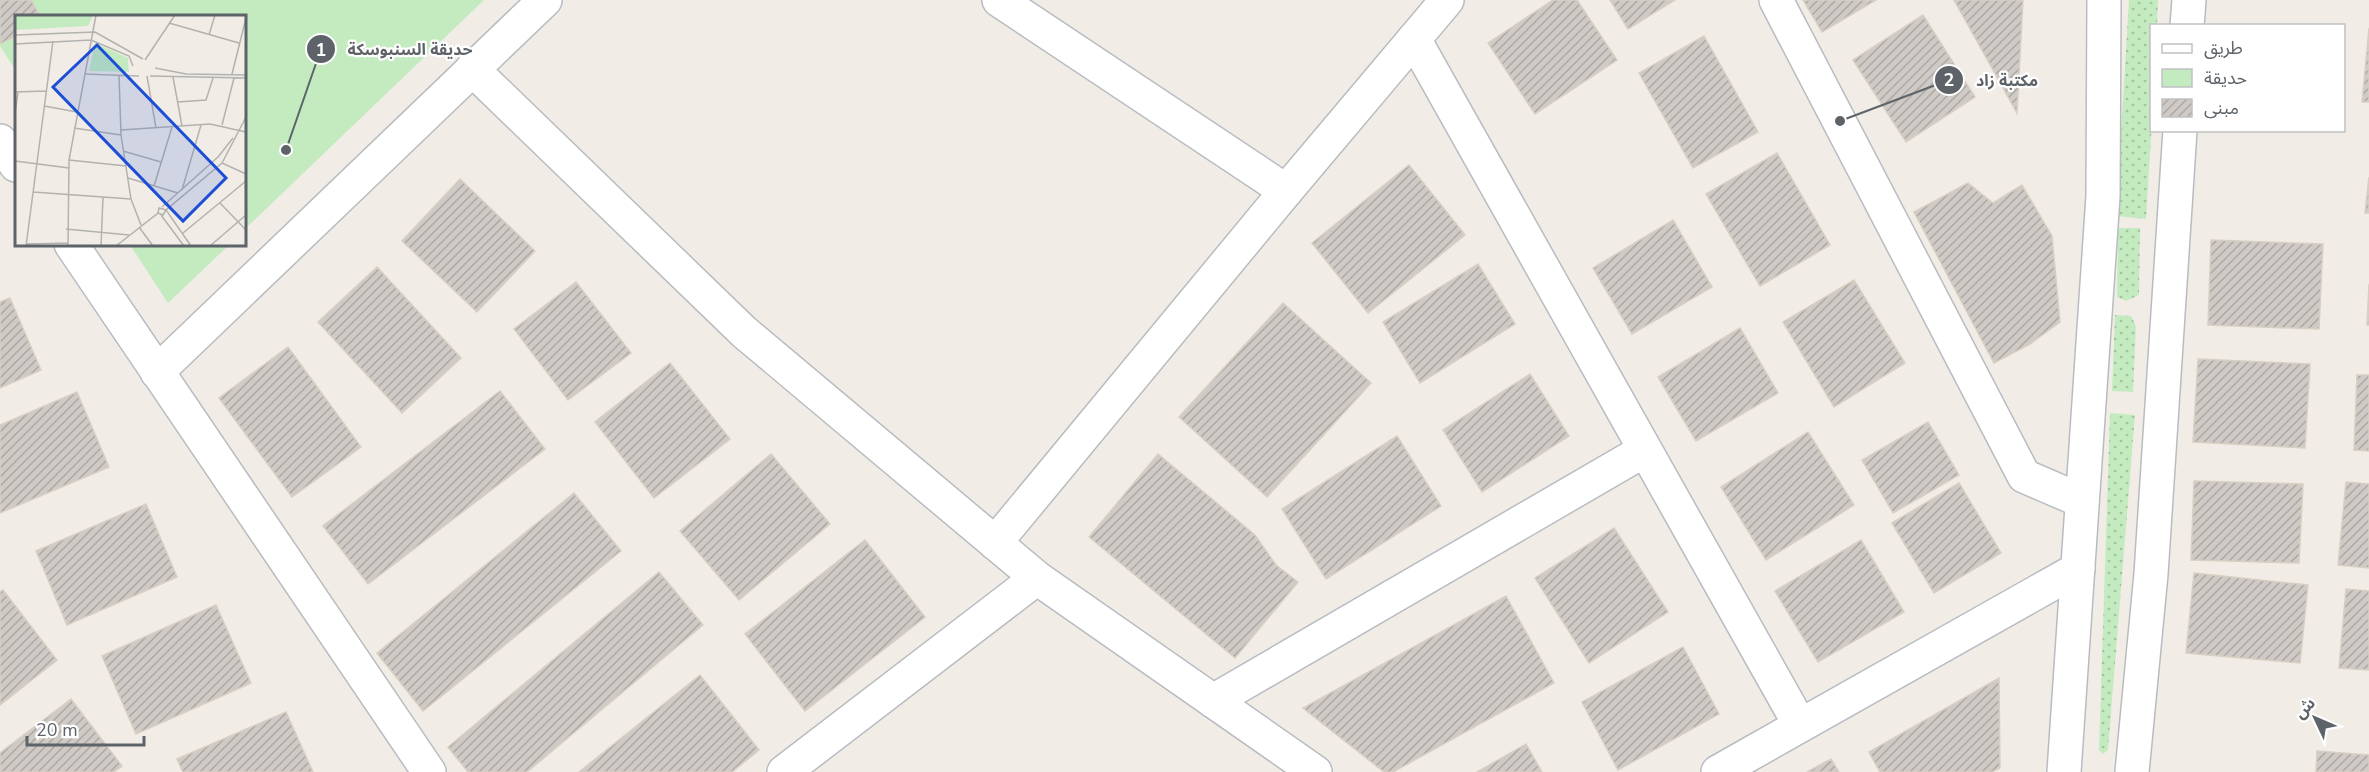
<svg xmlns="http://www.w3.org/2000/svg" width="2369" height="772" font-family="'Nunito Sans','Noto Sans Arabic',sans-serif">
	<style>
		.grass { fill: url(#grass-dots) }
		.park { fill: #c4ebc0 }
		.building { fill: url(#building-hatch); stroke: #d7cfc3; stroke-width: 1.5 }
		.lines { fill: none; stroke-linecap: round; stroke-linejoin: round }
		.minor-casing { stroke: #b8bcc1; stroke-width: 36 }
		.minor { stroke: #fff; stroke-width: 33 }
		.inset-road { fill: none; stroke: #b2b2b0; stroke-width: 1.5 }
		.view { fill: #1d4ed8; fill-opacity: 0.15; stroke: #1d4ed8; stroke-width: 3 }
		.inset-edge { fill: none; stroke: #5d6368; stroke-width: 3 }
		.leader { fill: none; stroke: #5d6368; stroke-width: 2 }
		.callout-dot { fill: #5d6368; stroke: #fff; stroke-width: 2 }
		.mark-label { font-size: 18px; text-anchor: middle; font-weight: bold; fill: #fff }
		.callout-label { font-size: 16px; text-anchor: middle; font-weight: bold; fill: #5d6368; stroke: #fff; stroke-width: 4.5; stroke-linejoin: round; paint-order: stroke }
	</style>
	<defs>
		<pattern id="grass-dots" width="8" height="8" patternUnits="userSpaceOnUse" patternTransform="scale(1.5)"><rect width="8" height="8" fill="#c4ebc0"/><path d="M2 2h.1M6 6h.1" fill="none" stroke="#a2c2a0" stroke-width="1.8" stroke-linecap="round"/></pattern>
		<pattern id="building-hatch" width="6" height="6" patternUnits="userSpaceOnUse" patternTransform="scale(1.5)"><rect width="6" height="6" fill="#cfcac5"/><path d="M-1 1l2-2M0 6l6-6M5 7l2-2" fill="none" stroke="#aba8a4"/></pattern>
	</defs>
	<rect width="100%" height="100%" fill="#f1ede6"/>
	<g class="grass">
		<polygon points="2129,0 2158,0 2157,25 2152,26 2152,122 2146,219 2116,216"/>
		<polygon points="2118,228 2140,228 2139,295 2126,301 2117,297"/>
		<polygon points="2115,315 2131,316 2136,326 2133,392 2112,391"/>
		<polygon points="2110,413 2135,415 2108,750 2103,754 2099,750"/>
	</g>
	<g class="park">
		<polygon points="0,0 484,0 245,229 244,16 16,16 16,71 0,46"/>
		<polygon points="130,245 229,245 168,303"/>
	</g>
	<g class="building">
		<polygon points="0,0 31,0 40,16 16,16 16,36 0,44"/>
		<polygon points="1553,0 1577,0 1617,60 1535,114 1488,43"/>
		<polygon points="1610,0 1675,0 1628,29"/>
		<polygon points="1803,0 1876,0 1822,32"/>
		<polygon points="1954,0 2023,0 2017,113"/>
		<polygon points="1923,15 1975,97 1906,142 1853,60"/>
		<polygon points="2369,28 2369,102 2362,102"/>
		<polygon points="1704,36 1758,132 1693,168 1639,73"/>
		<polygon points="1777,153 1830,245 1760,286 1706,194"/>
		<polygon points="1409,165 1465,235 1368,313 1312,243"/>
		<polygon points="2369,177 2369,213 2365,213"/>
		<polygon points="460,179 535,251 477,312 402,241"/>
		<polygon points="1968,183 1993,203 2022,185 2052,236 2060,322 2030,344 1994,363 1914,212"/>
		<polygon points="1673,220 1712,287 1632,334 1593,268"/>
		<polygon points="2211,240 2323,244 2319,329 2208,325"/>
		<polygon points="1478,264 1515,324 1420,383 1383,322"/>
		<polygon points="377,267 461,358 402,413 318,322"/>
		<polygon points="1854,280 1905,363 1834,407 1783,322"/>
		<polygon points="576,282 631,353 568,400 514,329"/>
		<polygon points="2369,284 2369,325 2367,325"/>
		<polygon points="10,298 41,370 0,388 0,302"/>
		<polygon points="1283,303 1371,383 1267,497 1179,417"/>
		<polygon points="1740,328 1778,393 1696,441 1658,377"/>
		<polygon points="288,347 361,447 292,497 219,398"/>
		<polygon points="2198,359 2310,364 2305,448 2193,442"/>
		<polygon points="670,363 730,439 654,498 595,422"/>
		<polygon points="1530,374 1569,436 1482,492 1443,430"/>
		<polygon points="2357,375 2369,375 2369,451 2354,450"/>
		<polygon points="500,391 545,449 368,584 323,526"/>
		<polygon points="77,392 109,467 0,513 0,425"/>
		<polygon points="1928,422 1959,475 1893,513 1862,460"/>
		<polygon points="1808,432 1854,505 1766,560 1721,487"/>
		<polygon points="1397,436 1441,506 1326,579 1282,509"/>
		<polygon points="771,454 830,524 739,600 680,531"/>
		<polygon points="1158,454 1255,535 1276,565 1298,582 1235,658 1089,537"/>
		<polygon points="2194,481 2303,484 2299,563 2191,560"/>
		<polygon points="2346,482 2369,484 2369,568 2338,565"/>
		<polygon points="1959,483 2001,553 1934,593 1892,523"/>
		<polygon points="574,493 621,551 423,711 377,653"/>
		<polygon points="146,504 177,577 67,625 36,551"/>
		<polygon points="1614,528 1668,612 1589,663 1535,578"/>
		<polygon points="865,540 925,617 805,711 745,634"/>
		<polygon points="1861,540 1904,612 1818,662 1775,591"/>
		<polygon points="659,572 703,625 527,772 468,772 448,747"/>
		<polygon points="2194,573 2308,585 2300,663 2186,653"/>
		<polygon points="2346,589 2369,591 2369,670 2339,668"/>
		<polygon points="3,590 57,660 0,705 0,592"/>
		<polygon points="1506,596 1554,683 1393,772 1384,772 1303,708"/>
		<polygon points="216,605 251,683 136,734 102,656"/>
		<polygon points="1683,647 1719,714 1618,770 1582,702"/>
		<polygon points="700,675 759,750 732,772 579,772"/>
		<polygon points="1999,678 2000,768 1992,772 1880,772 1869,752"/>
		<polygon points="71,699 122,766 114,772 0,772 0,753"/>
		<polygon points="286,712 313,772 183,772 177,759"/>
		<polygon points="1526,744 1542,772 1477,772"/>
		<polygon points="2317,751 2369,755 2369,772 2316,772"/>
		<polygon points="1831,759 1839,772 1807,772"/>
	</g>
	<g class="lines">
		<defs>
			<g id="minor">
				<polyline points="999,0 1286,191"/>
				<polyline points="1776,0 2024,476 2082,501"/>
				<polyline points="2187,26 2189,0"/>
				<polyline points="1414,39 1800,725"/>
				<polyline points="472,69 744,332 1037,578 1315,772"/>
				<polyline points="0,141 16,165"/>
				<polyline points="71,244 429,772"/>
				<polyline points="157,372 545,0"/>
				<polyline points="995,543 1286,191 1447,0"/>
				<polyline points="1213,701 1645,450"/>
				<polyline points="784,772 1037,578"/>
				<polyline points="1718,772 2078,569"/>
				<polyline points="2064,772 2103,196 2104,0"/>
				<polyline points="2132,772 2151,574 2180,130"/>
			</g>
		</defs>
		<use href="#minor" class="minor-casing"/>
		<use href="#minor" class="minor"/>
	</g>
	<g transform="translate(15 15)">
		<rect width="231" height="231" fill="#f1ede6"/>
		<path d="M0,0H78L73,11L0,15ZM80,28L113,43L114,57L74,56Z" fill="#c4ebc0"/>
		<path class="inset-road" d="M154,8L224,28M0,20L80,17L128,44M194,20L200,0M0,29L76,25L114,41L118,51M130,45L160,0M140,53L171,59L231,60M69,59L124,61M217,59L231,3M104,60L106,120L116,184L126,210M132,61L141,113M135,61L231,63M158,62L167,111M0,77L31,76M163,87L191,85L198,63M29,91L62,97M0,99L3,77M207,110L219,63M59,113L106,120M106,115L195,109L231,117M108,136L146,147M54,145L111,151M0,146L54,153M207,148L231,159M113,163L163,178M139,171L157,112M167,175L186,110M18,177L116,184M205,188L231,215M147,192L203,142L218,123M146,200L169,231M124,212L138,231M51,214L114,220M168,218L231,166M12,229L53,228M11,231L38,26M53,231L54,145L81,0M86,231L88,182M101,231L143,198L144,193L151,195L148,200L143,198M176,231L151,195L207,148L231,102M195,231L231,200"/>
		<path class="view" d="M82,30L211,163L168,206L38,72Z"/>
		<rect width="231" height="231" class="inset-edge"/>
	</g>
	<path class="leader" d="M286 150L321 49M1840 121L1949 80"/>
	<g class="callout-dot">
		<circle cx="286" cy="150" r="6"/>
		<circle cx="1840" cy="121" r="6"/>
		<circle cx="321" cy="49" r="15"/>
		<circle cx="1949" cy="80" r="15"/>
	</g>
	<g class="mark-label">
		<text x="321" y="56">1</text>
		<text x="1949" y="86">2</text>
	</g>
	<g class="callout-label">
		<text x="410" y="55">حديقة السنبوسكة</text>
		<text x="2007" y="86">مكتبة زاد</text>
	</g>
	<rect x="2150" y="24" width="195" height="108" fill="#ffffff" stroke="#bec1c3" stroke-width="1.5"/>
	<rect x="2162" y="44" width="30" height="9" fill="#ffffff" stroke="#bec1c3" stroke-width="1.5"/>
	<text x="2204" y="54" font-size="18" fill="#5d6368">طريق</text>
	<rect x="2162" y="69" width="30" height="18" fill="#c4ebc0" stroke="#bec1c3" stroke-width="1.5"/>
	<text x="2204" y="84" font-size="18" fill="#5d6368">حديقة</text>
	<rect x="2162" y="99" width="30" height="18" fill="url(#building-hatch)" stroke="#bec1c3" stroke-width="1.5"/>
	<text x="2204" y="114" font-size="18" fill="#5d6368">مبنى</text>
	<g transform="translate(2315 718) rotate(314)" stroke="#ffffff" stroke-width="4.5" paint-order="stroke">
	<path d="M0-4.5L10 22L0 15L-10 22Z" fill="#5d6368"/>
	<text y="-9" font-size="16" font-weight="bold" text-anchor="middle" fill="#5d6368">ش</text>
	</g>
	<path d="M27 736v9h117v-9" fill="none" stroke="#5d6368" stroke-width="3"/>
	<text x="36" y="736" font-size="18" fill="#5d6368" stroke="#ffffff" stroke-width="4.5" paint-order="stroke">20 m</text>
</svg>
